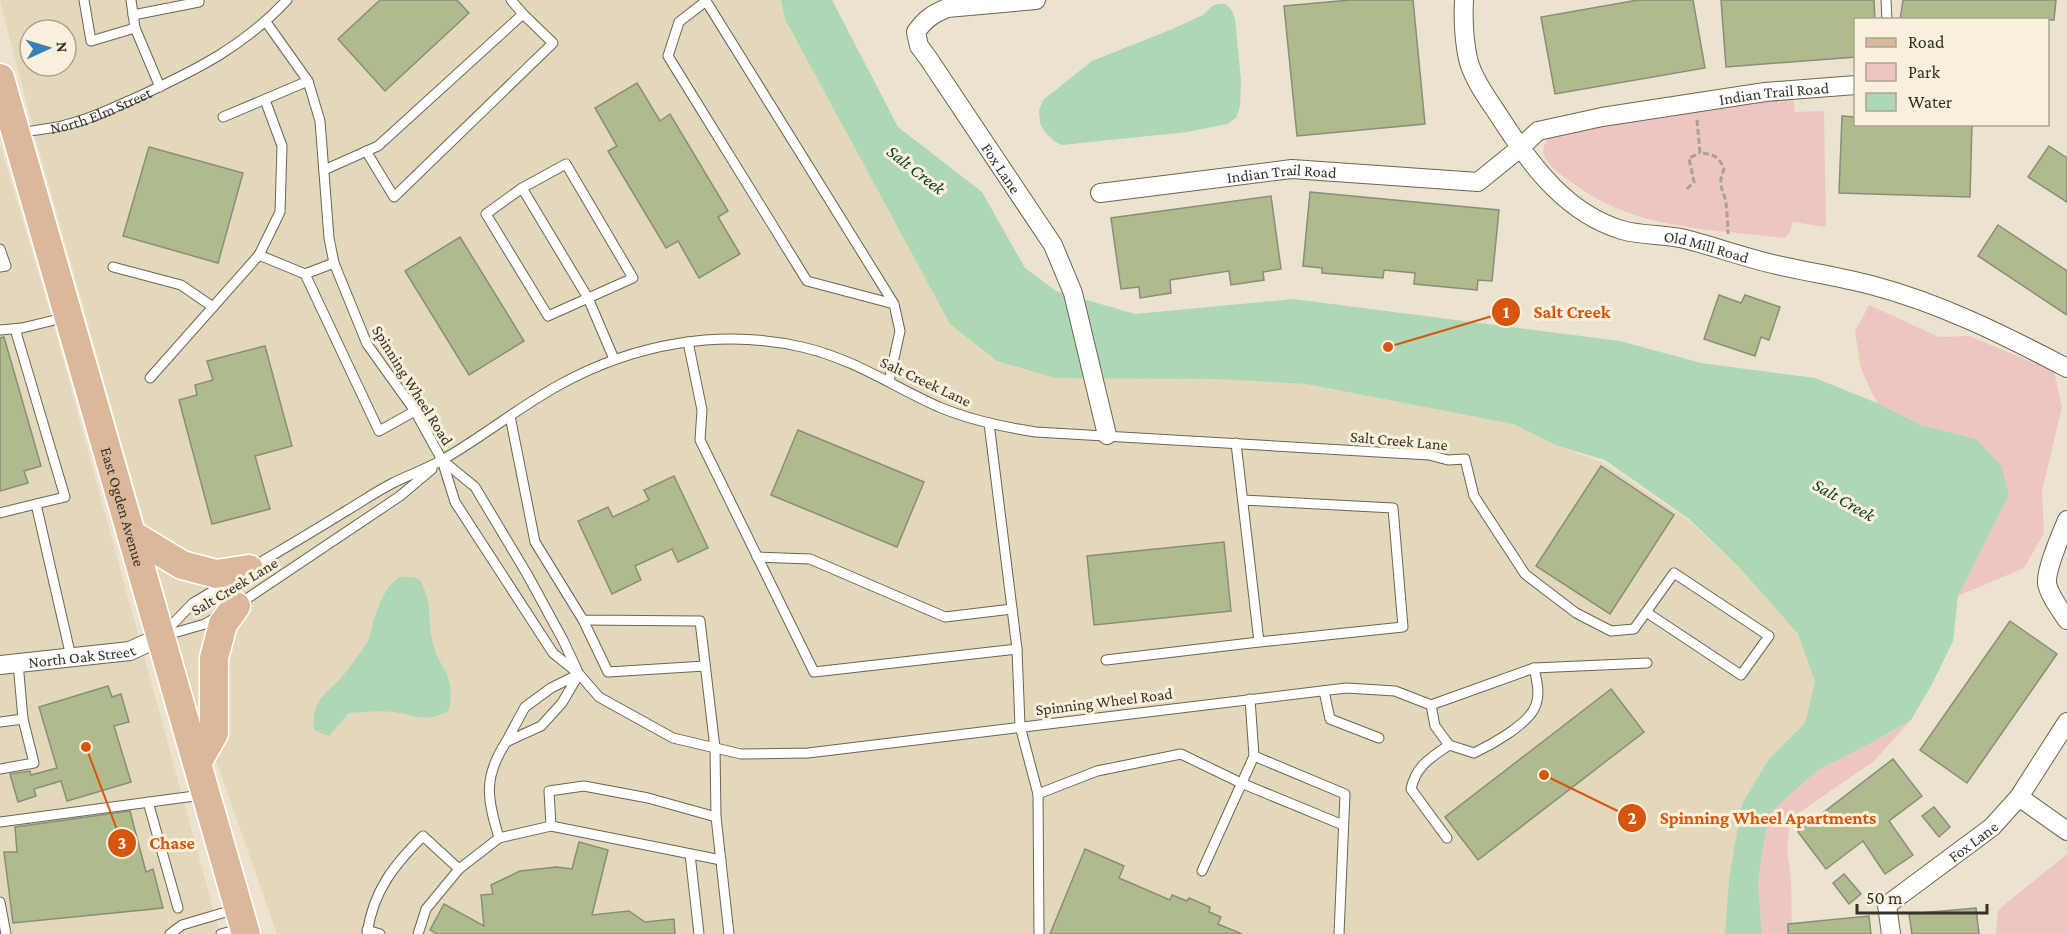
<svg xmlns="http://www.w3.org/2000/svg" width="2067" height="934" font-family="'Crimson Pro',serif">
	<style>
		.built { fill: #e3d8bc; fill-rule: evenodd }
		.green { fill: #eec6c1 }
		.water { fill: #add7b5 }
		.building { fill: #afbb8d; stroke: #888e7a; stroke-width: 1.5 }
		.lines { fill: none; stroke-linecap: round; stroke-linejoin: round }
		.service-casing { stroke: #6c6553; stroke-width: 11 }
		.minor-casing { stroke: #6c6553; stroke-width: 20 }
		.primary-casing { stroke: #fff; stroke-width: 31 }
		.path { stroke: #a8a291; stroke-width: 3; stroke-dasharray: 6 3; stroke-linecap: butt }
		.service { stroke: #fff; stroke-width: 9 }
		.minor { stroke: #fff; stroke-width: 18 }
		.primary { stroke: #dcb89b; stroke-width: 28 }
		.labels { text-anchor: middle; stroke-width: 6; stroke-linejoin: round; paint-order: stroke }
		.street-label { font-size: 16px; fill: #35322a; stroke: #f8f0db }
		.water-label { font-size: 18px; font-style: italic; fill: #0e3e1d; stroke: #f8f0db }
		.leader { fill: none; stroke: #d6550f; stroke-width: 2 }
		.callout-dot { fill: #d6550f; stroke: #f8f0db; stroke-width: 2 }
		.mark-label { font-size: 18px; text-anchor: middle; font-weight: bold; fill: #fff }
		.callout-label { font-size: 18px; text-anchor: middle; font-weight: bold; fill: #d6550f; stroke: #f8f0db; stroke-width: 6; stroke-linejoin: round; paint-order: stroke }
	</style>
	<rect width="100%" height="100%" fill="#ebe3ce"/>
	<g class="built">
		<path d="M0,0H781L785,19L950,324L997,361L1306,384L1514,424L1558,446L1603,463L1689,521L1738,566L1798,634L1815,682L1805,723L1769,759L1729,879L1725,934H277L194,698L37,143ZM30,30H66V66H30Z"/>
		<polygon points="0,144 51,316 220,934 0,934"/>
	</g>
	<g class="green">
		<path d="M1793,97L1795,112L1824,111L1826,227L1793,222L1789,233L1785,238C1709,229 1634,230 1571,182C1560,174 1547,166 1543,152C1545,142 1547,137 1556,130Z"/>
		<polygon points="1869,305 1939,337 1969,336 2054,371 2062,407 2042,491 2044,533 2024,568 1958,596 2009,495 1976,439 1921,425 1877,403 1861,369 1855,332"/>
		<polygon points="1911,720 1874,761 1790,819 1787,851 1791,878 1792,934 1762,934 1758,880 1767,824 1771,812 1818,770 1871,743"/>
		<polygon points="2067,854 2067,934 1996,934 1998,910"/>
	</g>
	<g class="water">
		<polygon points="781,0 832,0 898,127 982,192 1025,268 1056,291 1135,314 1293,299 1620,341 1701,363 1815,378 1877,403 1921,425 1976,439 2001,465 2009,495 1958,596 1953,641 1932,684 1911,720 1871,743 1818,770 1771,812 1767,824 1758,880 1762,934 1725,934 1729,879 1742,804 1769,759 1805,723 1815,682 1798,634 1738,566 1689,519 1605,460 1558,446 1513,424 1306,384 1220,379 1055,378 997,361 950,324 785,19"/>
		<polygon points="1219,4 1226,4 1232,11 1235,19 1241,80 1240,106 1236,118 1227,124 1187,132 1062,145 1054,141 1044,131 1040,123 1039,111 1043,100 1092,61 1170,30 1203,15 1212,6"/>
		<path d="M399,577H413L420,580C433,605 427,614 432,639C437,669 457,672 449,710C426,724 417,715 393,712C379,710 364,712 349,713L329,736L314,730C311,703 323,696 340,679C349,669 357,657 365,646C374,631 370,629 375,616C380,602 387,585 399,577Z"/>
	</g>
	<g class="building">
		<polygon points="380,0 457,0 469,13 385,91 338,39"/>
		<polygon points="1350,0 1413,0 1425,124 1297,136 1284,6"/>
		<polygon points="1638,0 1693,0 1705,68 1555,94 1541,17"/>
		<polygon points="1721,0 1874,0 1875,20 1856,20 1856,57 1726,67"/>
		<polygon points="1903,0 2056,0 2054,20 1900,20"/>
		<polygon points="637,83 660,121 670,114 728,211 718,217 740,254 699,278 678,241 666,248 608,151 617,146 595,108"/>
		<polygon points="1842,116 1856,117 1856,124 1972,124 1970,197 1839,193"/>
		<polygon points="2049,146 2067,158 2067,202 2028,177"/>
		<polygon points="149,147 243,173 218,263 123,236"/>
		<polygon points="1310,192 1499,210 1492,281 1478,280 1477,290 1414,284 1415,273 1384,270 1383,278 1322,273 1322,268 1303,266"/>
		<polygon points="1271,196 1281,269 1263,272 1264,280 1231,285 1229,271 1170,280 1171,293 1140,298 1139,287 1121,289 1111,218"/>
		<polygon points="1998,225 2067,271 2067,315 1978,256"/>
		<polygon points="460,237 524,341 469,375 405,271"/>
		<polygon points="1719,295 1741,303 1745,295 1780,307 1769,340 1761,337 1755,356 1704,339"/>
		<polygon points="4,337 41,466 24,471 28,483 0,491 0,338"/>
		<polygon points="265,346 292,446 255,456 270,509 212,524 179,400 197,395 195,385 213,380 207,361"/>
		<polygon points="798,430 924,482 897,547 771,495"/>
		<polygon points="1601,466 1674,515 1610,614 1536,566"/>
		<polygon points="674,476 708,548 678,562 672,549 635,566 641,580 612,594 578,521 608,507 613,517 649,500 644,490"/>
		<polygon points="1224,542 1231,611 1094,625 1087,556"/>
		<polygon points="2010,621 2057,654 1967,783 1920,750"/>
		<polygon points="108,686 112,697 121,694 129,722 114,726 131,782 67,801 61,781 34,789 36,796 18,802 10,774 30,771 31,775 57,768 39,707"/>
		<polygon points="1611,689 1644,732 1478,860 1445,817"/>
		<polygon points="1893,759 1922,796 1889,821 1913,855 1885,874 1863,841 1826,869 1798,832"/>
		<polygon points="1934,807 1950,827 1939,837 1922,816"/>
		<polygon points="130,811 146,872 153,869 163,908 13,923 4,852 17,852 15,827"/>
		<polygon points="579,842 608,850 592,915 629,911 645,922 674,919 675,934 437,934 430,930 444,904 484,926 481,895 493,894 491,885 520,871 557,867 572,869"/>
		<polygon points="1085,849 1124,866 1119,878 1170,900 1172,895 1187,901 1189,898 1210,907 1209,912 1221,917 1218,924 1242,934 1050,934"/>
		<polygon points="1844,874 1861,894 1849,904 1833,883"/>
		<polygon points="1976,908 1979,934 1912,934 1909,914"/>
		<polygon points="1869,916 1871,934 1788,934 1788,924"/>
	</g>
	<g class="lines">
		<defs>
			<g id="service">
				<polyline points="84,0 91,41 135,28"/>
				<polyline points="131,0 135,28 160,87"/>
				<polyline points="1886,0 1887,20"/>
				<polyline points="133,15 199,2 199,0"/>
				<polyline points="266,22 308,81 320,121 329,238 334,263 367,344 415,411 442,460 455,502 553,653 579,674 599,697 673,738 741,754 808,753 1346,688 1395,691 1431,705 1534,668 1647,663"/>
				<polyline points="223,117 308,81"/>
				<path id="s1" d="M20,133C34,130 50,129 65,125C91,119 117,106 142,95C198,69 244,46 287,0"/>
				<polyline points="366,151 394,197 553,43 523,14"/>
				<polyline points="324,170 378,146 523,14 511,0"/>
				<polyline points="522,188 486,214 548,316 633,278 566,164 522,188 588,298 614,359"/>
				<polyline points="0,249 6,266 0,267"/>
				<polyline points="259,255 305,274 379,431 415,411"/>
				<polyline points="113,267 181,285 213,307"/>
				<polyline points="305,274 334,263"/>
				<polyline points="15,329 65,497 36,504"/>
				<polyline points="0,330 22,328 67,317"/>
				<polyline points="688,342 702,410 700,440 814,672 1017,649 989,423"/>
				<polyline points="150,378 259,255 280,212 282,146 265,100"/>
				<polyline points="889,381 900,331 894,304 706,1 679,22 668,56 807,281 894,304"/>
				<polyline points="510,416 535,542 583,620 700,621 715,748 716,817"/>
				<polyline points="1236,443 1259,642 1403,627 1393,508 1243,500"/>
				<polyline points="442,460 475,487 527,574 563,640 577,670"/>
				<polyline points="0,513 36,504 71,657"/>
				<polyline points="757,557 810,559 945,617 1012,609"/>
				<path d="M252,567C284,549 315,530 346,511C361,502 377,491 393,483C409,475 426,469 442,460C483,437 520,406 561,384C634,344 720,328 802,347C854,359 892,386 939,407C970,420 1003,427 1036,432L1429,455L1448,460L1465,459L1474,496L1525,574L1576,613L1611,631L1634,629L1674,573L1769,636L1741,675L1646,612"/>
				<polyline points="239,604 400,496 432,469"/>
				<polyline points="583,620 608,672 705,666"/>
				<polyline points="164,633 193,603 228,582"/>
				<polyline points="163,636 205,624 217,617"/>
				<polyline points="1017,649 1020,726 1038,794 1097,771 1181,754 1241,783 1343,825"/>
				<polyline points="1106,660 1259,642"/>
				<polygon points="579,674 562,703 541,726 506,742 525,707 551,688"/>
				<polyline points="1324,691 1330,719 1379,738"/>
				<path d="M1431,705L1435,726L1449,745L1474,753C1491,745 1525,726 1534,709C1541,696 1537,681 1534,668"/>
				<polyline points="0,722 23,719"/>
				<polyline points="1254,756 1345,794 1339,934"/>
				<polyline points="0,769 34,763 23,719 18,663"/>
				<polyline points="1038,794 1039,934"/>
				<polyline points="148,802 178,908"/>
				<polyline points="0,822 202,795"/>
				<polyline points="551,826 549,791 584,786 648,798 716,817 729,934"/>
				<polyline points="499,838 551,826 721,860"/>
				<path d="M1447,838L1411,789C1416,766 1430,758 1449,745"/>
				<polyline points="690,854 699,934"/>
				<polyline points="1202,871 1254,756 1250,699"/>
				<polyline points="0,902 6,934"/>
				<polyline points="367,930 380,934"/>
				<polyline points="170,934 182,925 236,909"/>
				<polyline points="221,934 242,928"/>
				<path d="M367,934C373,891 394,865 423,836L459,869"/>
				<path d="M418,934L426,909L459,869L499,838C487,798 483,778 506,742"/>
			</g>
			<g id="minor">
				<path id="s2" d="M1036,0L947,8C933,14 925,19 916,32L919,46L928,58L1053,245L1073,293L1107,435"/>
				<path id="s3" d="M1464,0C1463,19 1464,40 1468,59C1474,82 1491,103 1503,122C1533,168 1568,214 1622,230C1642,236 1665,234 1685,239C1716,247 1746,258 1777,265C1808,272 1840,277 1871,285C1940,303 2004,335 2067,368"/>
				<path id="s4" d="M1100,193L1292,169L1478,182L1520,148L1538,131L1602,117L1765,92L1856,85"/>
				<path d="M2067,520C2061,535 2046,568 2047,583C2048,593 2061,611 2067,620"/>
				<path id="s5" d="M0,665L130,651L160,637"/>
				<polyline points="2019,797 2067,831"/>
				<path id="s6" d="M1891,934L1887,905L1992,827L2019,797L2067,722"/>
			</g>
			<g id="primary">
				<path id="s7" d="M0,78L246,934"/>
				<polyline points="131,534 182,565 216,574 249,569"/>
				<polyline points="197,763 214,733 214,658 223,624 236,606"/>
			</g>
		</defs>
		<use href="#service" class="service-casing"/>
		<use href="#minor" class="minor-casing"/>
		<use href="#primary" class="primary-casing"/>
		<g class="path">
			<path d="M1697,120L1700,153C1713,154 1719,156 1724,169C1717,187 1723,187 1726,203C1727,213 1728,224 1728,234"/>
			<polyline points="1687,189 1694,182 1689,158 1700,153"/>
		</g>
		<use href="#service" class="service"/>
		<use href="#minor" class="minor"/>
		<use href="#primary" class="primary"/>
	</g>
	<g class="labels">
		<g class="street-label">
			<text dy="6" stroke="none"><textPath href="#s4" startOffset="698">Indian Trail Road</textPath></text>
			<text dy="6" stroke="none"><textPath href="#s1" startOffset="84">North Elm Street</textPath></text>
			<text dy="6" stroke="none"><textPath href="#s2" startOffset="291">Fox Lane</textPath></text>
			<text dy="6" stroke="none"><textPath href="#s4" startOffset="183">Indian Trail Road</textPath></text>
			<text dy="6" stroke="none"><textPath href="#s3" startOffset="382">Old Mill Road</textPath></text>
			<text transform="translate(926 381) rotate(25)" y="6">Salt Creek Lane</text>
			<text transform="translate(413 385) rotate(58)" y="6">Spinning Wheel Road</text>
			<text transform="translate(1399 440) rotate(5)" y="6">Salt Creek Lane</text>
			<text dy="6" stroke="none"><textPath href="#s7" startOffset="446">East Ogden Avenue</textPath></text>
			<text transform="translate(234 586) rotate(-31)" y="6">Salt Creek Lane</text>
			<text dy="6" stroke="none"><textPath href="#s5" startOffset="82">North Oak Street</textPath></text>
			<text transform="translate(1104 701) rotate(-7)" y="6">Spinning Wheel Road</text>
			<text dy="6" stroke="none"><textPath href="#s6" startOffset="136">Fox Lane</textPath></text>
		</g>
		<g class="water-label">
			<text transform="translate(916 170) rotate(38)" y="6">Salt Creek</text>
			<text transform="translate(1844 500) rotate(30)" y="6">Salt Creek</text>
		</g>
	</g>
	<path class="leader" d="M1388 347L1506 312M1544 775L1632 818M86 747L122 843"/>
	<g class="callout-dot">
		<circle cx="1388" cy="347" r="6"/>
		<circle cx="1544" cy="775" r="6"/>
		<circle cx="86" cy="747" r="6"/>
		<circle cx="1506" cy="312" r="15"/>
		<circle cx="1632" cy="818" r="15"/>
		<circle cx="122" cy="843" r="15"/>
	</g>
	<g class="mark-label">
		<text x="1506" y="318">1</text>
		<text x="1632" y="824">2</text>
		<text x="122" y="849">3</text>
	</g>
	<g class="callout-label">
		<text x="1572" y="318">Salt Creek</text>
		<text x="1768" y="824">Spinning Wheel Apartments</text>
		<text x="172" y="849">Chase</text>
	</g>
	<rect x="1854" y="18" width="195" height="108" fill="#f8f0db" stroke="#aaa494" stroke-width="1.5"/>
	<rect x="1866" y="38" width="30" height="9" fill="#dcb89b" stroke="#aaa494" stroke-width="1.5"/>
	<text x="1908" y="48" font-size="18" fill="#35322a">Road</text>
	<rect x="1866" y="63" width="30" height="18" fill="#eec6c1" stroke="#aaa494" stroke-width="1.5"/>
	<text x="1908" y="78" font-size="18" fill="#35322a">Park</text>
	<rect x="1866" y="93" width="30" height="18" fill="#add7b5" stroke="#aaa494" stroke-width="1.5"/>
	<text x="1908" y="108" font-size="18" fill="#35322a">Water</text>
	<g transform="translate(48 48) rotate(86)"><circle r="28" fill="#f8f0db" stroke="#aaa494" stroke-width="1.5"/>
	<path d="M0-4.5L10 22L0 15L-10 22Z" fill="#3881b5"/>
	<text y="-9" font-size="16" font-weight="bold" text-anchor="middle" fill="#35322a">N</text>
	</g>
	<path d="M1857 904v9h130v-9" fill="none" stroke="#35322a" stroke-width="3"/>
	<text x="1866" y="904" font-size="18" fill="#35322a" stroke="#f8f0db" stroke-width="4.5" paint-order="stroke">50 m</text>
</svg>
